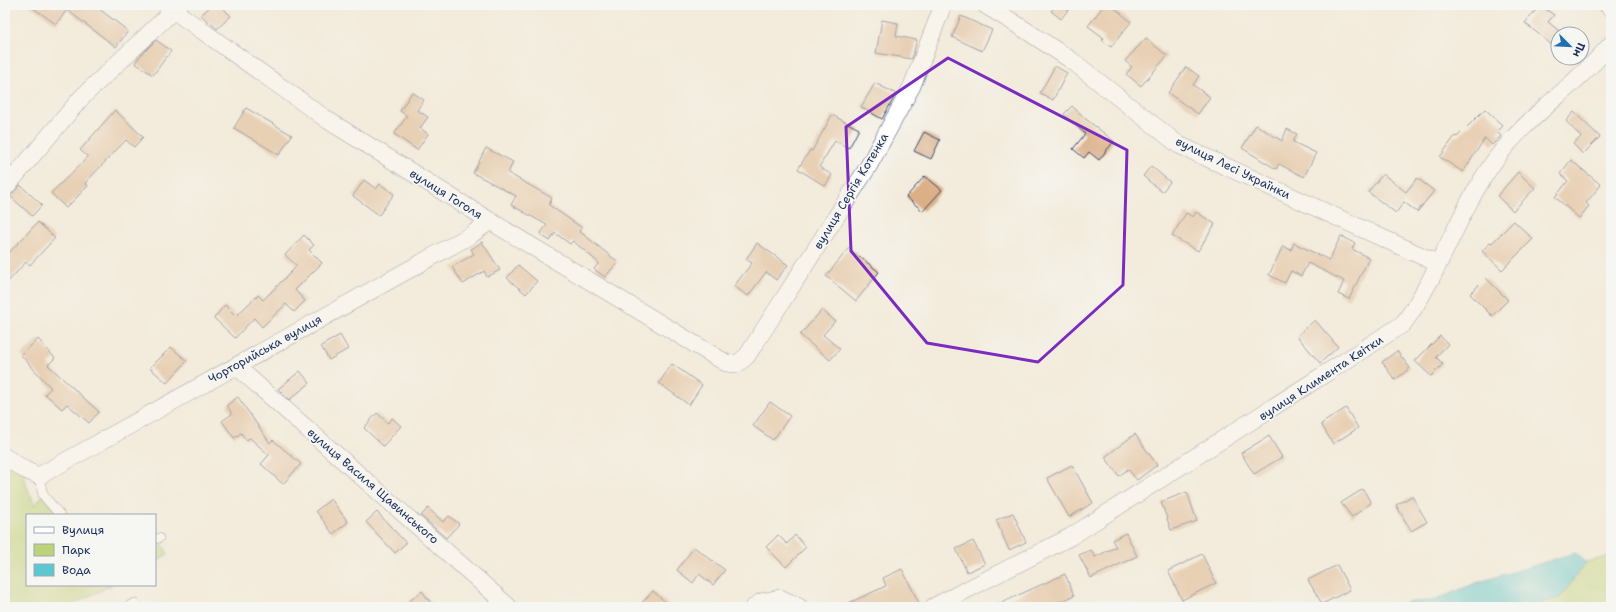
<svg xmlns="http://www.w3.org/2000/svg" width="1616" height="612" font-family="'Shantell Sans',sans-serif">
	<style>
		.green { fill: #bdd377; stroke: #6c816a }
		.water { fill: #5ac7d1; stroke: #3a7b98 }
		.building { fill: #dcaf86 }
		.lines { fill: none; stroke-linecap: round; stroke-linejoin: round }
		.lane-casing { stroke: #3b4b71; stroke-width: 10 }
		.street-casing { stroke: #3b4b71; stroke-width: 18 }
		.lane { stroke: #fff; stroke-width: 9 }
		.street { stroke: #fff; stroke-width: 17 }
		.marked { fill: none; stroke: #7b2cbf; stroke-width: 3; stroke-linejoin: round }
		.labels { text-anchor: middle; stroke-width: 3.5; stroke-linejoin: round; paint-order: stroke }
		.street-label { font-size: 12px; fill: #1b2f5e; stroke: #f6f6f2 }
	</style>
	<rect width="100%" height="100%" fill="#f6f6f2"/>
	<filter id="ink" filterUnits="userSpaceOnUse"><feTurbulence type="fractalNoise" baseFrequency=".025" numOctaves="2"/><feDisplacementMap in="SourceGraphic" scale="8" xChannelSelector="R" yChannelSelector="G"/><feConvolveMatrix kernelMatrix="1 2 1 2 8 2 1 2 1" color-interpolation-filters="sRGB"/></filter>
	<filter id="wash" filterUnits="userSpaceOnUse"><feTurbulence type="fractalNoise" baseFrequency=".012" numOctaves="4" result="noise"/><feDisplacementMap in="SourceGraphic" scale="16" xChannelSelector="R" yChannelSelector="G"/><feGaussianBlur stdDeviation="0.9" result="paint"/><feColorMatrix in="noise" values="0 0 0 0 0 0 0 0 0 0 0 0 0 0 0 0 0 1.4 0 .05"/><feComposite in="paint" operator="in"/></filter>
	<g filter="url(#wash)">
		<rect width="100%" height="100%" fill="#f3ebdb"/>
		<g class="green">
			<polygon points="5,457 25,470 26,485 35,505 43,495 60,515 27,515 27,585 112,585 67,607 5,607"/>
			<polygon points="159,538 168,554 155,562 155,539"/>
			<polygon points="1611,556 1611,607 1526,607 1560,598 1586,562"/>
		</g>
		<polygon class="water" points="1575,553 1586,562 1560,598 1526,607 1396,607 1408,602 1432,601 1476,583"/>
		<g id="blocks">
			<g class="building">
				<polygon points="29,5 94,5 128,31 116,47 67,10 56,24"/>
				<polygon points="212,5 220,5 231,16 217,29 201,15"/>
				<polygon points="1056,5 1072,5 1061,19 1051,11"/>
				<polygon points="1104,5 1111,5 1131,22 1111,47 1102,40 1104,38 1088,26"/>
				<polygon points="1540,5 1554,15 1548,22 1558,30 1558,50 1525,23"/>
				<polygon points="961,16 992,30 982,51 952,37"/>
				<polygon points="882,20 898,23 896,36 917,40 912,59 876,53"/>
				<polygon points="1146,38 1167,56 1141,86 1126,74 1132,67 1125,61"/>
				<polygon points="156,40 171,51 153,75 135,63 140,56"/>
				<polygon points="1055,66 1067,73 1053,100 1040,93"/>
				<polygon points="1186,67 1199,76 1193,85 1210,97 1198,114 1168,93"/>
				<polygon points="875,83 896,94 882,119 861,107"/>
				<polygon points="412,92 424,100 417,110 428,117 420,128 428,134 417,150 394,134 407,116 400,111"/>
				<polygon points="1072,106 1087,120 1114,141 1099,160 1089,152 1084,158 1073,149 1085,134 1064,114"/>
				<polygon points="246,108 292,135 279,155 234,128"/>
				<polygon points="1485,109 1503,126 1497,132 1501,136 1492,145 1485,138 1463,172 1440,157 1455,136 1457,137"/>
				<polygon points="115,110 143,137 134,147 126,140 85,183 88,186 66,208 51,193 88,157 80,150"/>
				<polygon points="1574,112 1600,137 1583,154 1573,144 1581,137 1566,121"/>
				<polygon points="832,115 859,129 849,148 835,141 819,167 832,175 825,186 798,169 810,150 812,151"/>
				<polygon points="1256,125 1282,141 1287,129 1297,134 1293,142 1316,153 1304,177 1279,164 1276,169 1242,148"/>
				<polygon points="924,132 940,140 931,159 914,151"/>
				<polygon points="486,148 513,162 508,173 552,198 549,205 582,228 579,231 618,262 605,277 594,269 599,263 573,241 570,244 555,233 550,241 540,234 547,225 511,205 516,196 473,173"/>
				<polygon points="1571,160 1601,185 1586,203 1589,206 1579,218 1555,197 1568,181 1560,174"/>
				<polygon points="1151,166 1170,182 1162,192 1143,176"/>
				<polygon points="1518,172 1535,188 1513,211 1497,196"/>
				<polygon points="1383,174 1406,192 1417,178 1434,191 1417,212 1404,202 1396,213 1368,192"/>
				<polygon points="925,176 942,190 923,211 906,197"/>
				<polygon points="364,180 376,189 380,184 394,194 379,215 353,196"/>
				<polygon points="20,185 42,205 32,216 10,196"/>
				<polygon points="1196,212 1215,224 1198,251 1172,236 1186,213 1193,217"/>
				<polygon points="1514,221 1533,239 1502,270 1482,251 1491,242 1492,243"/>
				<polygon points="38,222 55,238 30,265 26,262 5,285 5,257"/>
				<polygon points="304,235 314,245 309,250 322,263 295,290 305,301 294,312 286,304 262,327 254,318 235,338 214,318 225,305 236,316 258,295 263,300 297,266 285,255"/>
				<polygon points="1341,236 1355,243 1352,249 1369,258 1349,299 1338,294 1344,281 1308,263 1301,276 1291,271 1285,283 1269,275 1283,246 1291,250 1294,243 1329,260"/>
				<polygon points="482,242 500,270 487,277 484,271 463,284 452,267 474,254 471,249"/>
				<polygon points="757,243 788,265 776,280 766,272 748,296 734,286 752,263 746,259"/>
				<polygon points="849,248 879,272 856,301 826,276"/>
				<polygon points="518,265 537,281 526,294 507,278"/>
				<polygon points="1486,278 1508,300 1492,316 1470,294"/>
				<polygon points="822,310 835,321 823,335 840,349 830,360 800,335"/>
				<polygon points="1315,320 1338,347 1320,363 1297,336"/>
				<polygon points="340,335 348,349 329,360 321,346"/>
				<polygon points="1440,336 1448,344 1436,357 1443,364 1431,376 1415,361"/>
				<polygon points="38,339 55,358 48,365 99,412 89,423 67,404 62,409 45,394 51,388 21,355"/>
				<polygon points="171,347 187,361 167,383 150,368"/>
				<polygon points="1397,351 1410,368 1395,380 1382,362"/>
				<polygon points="672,364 702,385 689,405 659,383"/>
				<polygon points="300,371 310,383 289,400 278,389"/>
				<polygon points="238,397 270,443 273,440 301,464 283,484 261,464 269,455 250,438 246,440 241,433 234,438 222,421 232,414 227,405"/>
				<polygon points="770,402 790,416 773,440 753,426"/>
				<polygon points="1346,408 1358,428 1333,444 1321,424"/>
				<polygon points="377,413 388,423 392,418 401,426 383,446 364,428"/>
				<polygon points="1135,434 1157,465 1137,480 1128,469 1119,476 1105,457"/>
				<polygon points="1269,436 1282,457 1254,474 1241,453"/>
				<polygon points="1072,465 1093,503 1069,517 1047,478"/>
				<polygon points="1363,489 1371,503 1352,517 1341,503"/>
				<polygon points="1187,492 1197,521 1171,530 1161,502"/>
				<polygon points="1412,496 1427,522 1411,531 1396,505"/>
				<polygon points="331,499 348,522 333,534 316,511"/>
				<polygon points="428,508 443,522 449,516 459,524 446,538 421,516"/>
				<polygon points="377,512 406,543 395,553 366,522"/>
				<polygon points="1013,513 1026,542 1009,550 996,520"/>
				<polygon points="1126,533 1137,556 1091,578 1079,555 1091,550 1095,557 1116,547 1112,540"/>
				<polygon points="778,535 787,544 795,535 806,547 786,567 766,547"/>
				<polygon points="973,541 985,564 967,572 956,549"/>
				<polygon points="694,547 725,570 713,585 699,574 693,583 677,570"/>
				<polygon points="1202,554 1216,583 1182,600 1168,571"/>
				<polygon points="1337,565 1350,590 1322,604 1308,580"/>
				<polygon points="902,569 919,603 910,607 840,607 886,586 883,578"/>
				<polygon points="1065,574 1074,596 1048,607 992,607"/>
				<polygon points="422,591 434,607 402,607"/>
				<polygon points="653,591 671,607 638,607"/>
			</g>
		</g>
	</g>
	<g filter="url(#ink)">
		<use href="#blocks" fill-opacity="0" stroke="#3b4b71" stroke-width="1"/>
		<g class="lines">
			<defs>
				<g id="lane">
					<polyline points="39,476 43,495 60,515"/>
					<polyline points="155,539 159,538"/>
					<polyline points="127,607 135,603 136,607"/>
				</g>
				<g id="street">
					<polyline points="166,5 329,121 490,221 726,363 737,364 747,356 868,167 912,86 943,5"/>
					<polyline points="985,5 1013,22 1071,60 1179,145 1437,263"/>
					<polyline points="1607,5 1611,8"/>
					<polyline points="5,188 82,97 179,5"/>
					<polyline points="236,366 509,607"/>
					<polyline points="5,457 25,470 39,476 471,235 490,221"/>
					<polyline points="754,607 761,602 780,598 799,607"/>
					<path d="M933,607L1070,537L1403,324C1440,274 1458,211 1495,160C1527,116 1576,86 1611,44"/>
				</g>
			</defs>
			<use href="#lane" class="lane-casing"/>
			<use href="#street" class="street-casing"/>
			<use href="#lane" class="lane"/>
			<use href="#street" class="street"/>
		</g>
	</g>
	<path d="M0 0H1616V612H0ZM948,58L1127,150L1123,285L1038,362L927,343L851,251L846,127Z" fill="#f3ebdb" fill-opacity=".55" fill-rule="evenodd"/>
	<path class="marked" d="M948,58L1127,150L1123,285L1038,362L927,343L851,251L846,127Z"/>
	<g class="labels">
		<g class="street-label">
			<text transform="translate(1233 168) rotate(26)" y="4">вулиця Лесі Українки</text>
			<text transform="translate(851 191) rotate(-59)" y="4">вулиця Сергія Котенка</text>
			<text transform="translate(446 194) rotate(32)" y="4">вулиця Гоголя</text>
			<text transform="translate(265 349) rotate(-29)" y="4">Чорторийська вулиця</text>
			<text transform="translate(1321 378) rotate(-33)" y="4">вулиця Климента Квітки</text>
			<text transform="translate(373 486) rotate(41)" y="4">вулиця Василя Щавинського</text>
		</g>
	</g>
	<rect width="1616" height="612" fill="none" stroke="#f6f6f2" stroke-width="20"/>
	<rect x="26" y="514" width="130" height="72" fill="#f6f6f2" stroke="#9ea6b7"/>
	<rect x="34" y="527" width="20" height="6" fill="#ffffff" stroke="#9ea6b7"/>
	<text x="62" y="534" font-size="12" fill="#1b2f5e">Вулиця</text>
	<rect x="34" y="544" width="20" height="12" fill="#bdd377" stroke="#9ea6b7"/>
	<text x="62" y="554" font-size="12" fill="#1b2f5e">Парк</text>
	<rect x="34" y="564" width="20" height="12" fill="#5ac7d1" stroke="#9ea6b7"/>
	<text x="62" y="574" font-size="12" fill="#1b2f5e">Вода</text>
	<g transform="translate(1570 46) rotate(114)"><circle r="19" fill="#f6f6f2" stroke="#9ea6b7"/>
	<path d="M0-3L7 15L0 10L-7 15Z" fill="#1f6fb2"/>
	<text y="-6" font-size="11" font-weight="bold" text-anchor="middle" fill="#1b2f5e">Пн</text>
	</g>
</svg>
